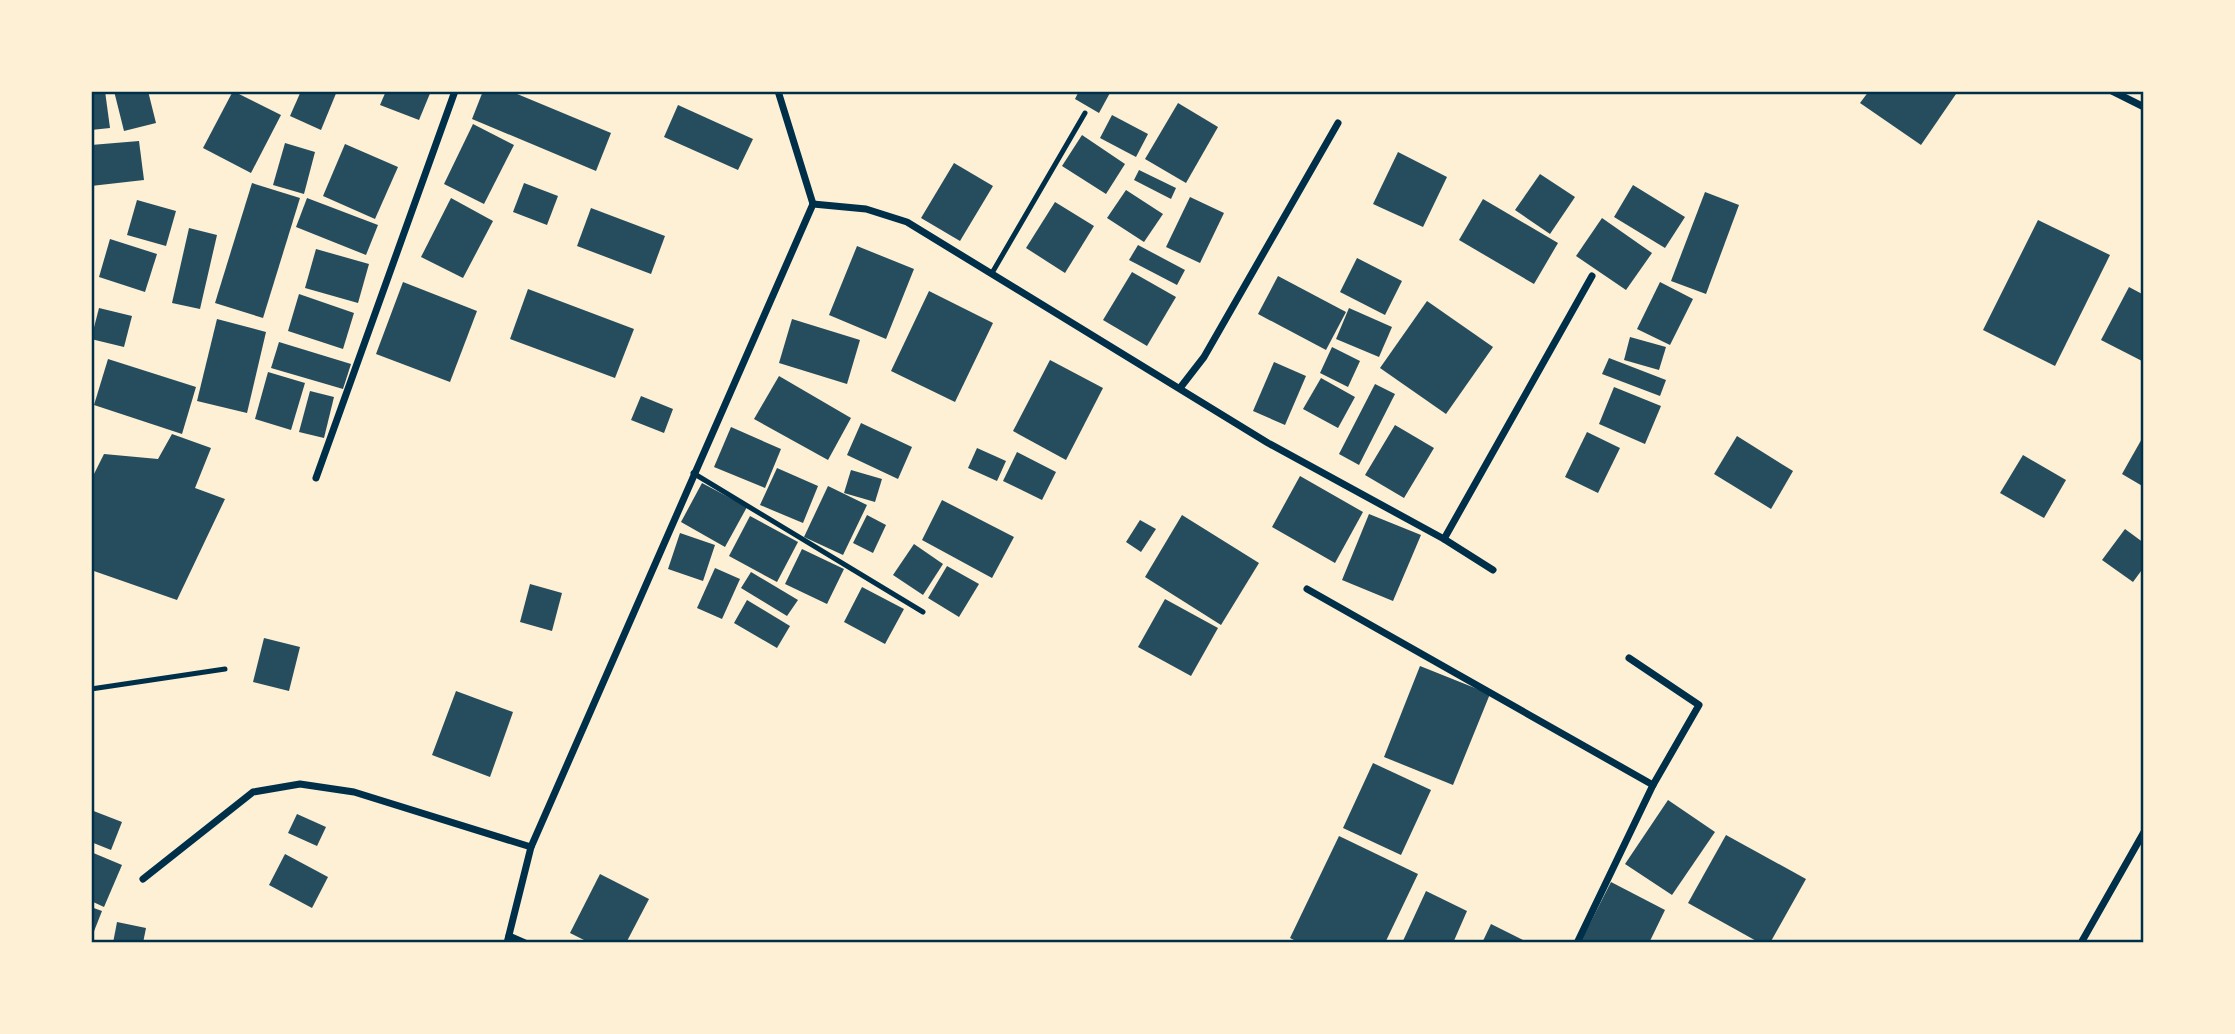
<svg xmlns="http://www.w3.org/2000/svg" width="2235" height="1034" font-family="'Asap Condensed',sans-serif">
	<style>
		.building { fill: #264d5e }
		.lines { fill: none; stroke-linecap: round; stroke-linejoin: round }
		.service { stroke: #003049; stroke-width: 5 }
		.minor { stroke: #003049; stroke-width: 7 }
		.neatline { fill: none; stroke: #003049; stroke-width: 2.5 }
	</style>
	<rect width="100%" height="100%" fill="#fdf0d5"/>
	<g class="building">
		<polygon points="91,91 105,91 110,128 91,130"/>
		<polygon points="114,91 148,91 156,123 124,131"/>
		<polygon points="233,91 281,115 251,173 203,148"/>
		<polygon points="301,91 337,91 321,130 290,116"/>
		<polygon points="386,91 431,91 419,120 380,105"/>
		<polygon points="483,91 510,91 611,133 596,171 472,119"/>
		<polygon points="1079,91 1111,91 1099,113 1075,99"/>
		<polygon points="1869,91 1952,91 1956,94 1921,145 1860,103"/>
		<polygon points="1178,103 1218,127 1186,183 1145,159"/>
		<polygon points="678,105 753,139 738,170 664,137"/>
		<polygon points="1112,115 1148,134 1136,157 1100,138"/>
		<polygon points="473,124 514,145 484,204 444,184"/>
		<polygon points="1082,135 1125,164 1106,194 1062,166"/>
		<polygon points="139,141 144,180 91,186 91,145"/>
		<polygon points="285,143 315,152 304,194 273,185"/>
		<polygon points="345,144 398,167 375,219 323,196"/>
		<polygon points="1398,152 1447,177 1423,227 1373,204"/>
		<polygon points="954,163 993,186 960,241 921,218"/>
		<polygon points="1139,170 1176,188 1171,199 1134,180"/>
		<polygon points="1540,174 1575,197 1550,234 1515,210"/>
		<polygon points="252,183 300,198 263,318 215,303"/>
		<polygon points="524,183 558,196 547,225 513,212"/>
		<polygon points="1633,185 1685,217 1665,248 1614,217"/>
		<polygon points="1126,190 1163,214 1144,242 1107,218"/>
		<polygon points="1705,192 1739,205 1706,294 1671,281"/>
		<polygon points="1190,197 1224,213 1200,263 1166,247"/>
		<polygon points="307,198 378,225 366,255 296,227"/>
		<polygon points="451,198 493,221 463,278 421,257"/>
		<polygon points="1483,199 1558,243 1534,284 1459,240"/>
		<polygon points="137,200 176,211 166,246 127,235"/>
		<polygon points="1055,202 1094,226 1065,273 1026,248"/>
		<polygon points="591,208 665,236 651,274 577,246"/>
		<polygon points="1602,218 1652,253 1626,290 1576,256"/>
		<polygon points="2038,220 2110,255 2055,366 1983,330"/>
		<polygon points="189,228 217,235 200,309 172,303"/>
		<polygon points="110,239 157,254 145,292 99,277"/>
		<polygon points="1138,245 1185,270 1177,285 1129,260"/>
		<polygon points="857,246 914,269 886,339 829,315"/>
		<polygon points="316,249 369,264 358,303 305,288"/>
		<polygon points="1357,258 1402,281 1385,315 1340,292"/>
		<polygon points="1132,272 1176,297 1147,346 1103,320"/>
		<polygon points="1278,276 1346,312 1326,350 1258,314"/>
		<polygon points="403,282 477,311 450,382 376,354"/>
		<polygon points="1660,282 1693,299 1670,345 1637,329"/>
		<polygon points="2129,287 2144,295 2144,362 2101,340"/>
		<polygon points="528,289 634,329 615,378 510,339"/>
		<polygon points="929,291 993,323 955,402 891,371"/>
		<polygon points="299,294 354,313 343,349 288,331"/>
		<polygon points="1427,301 1493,347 1446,414 1380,368"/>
		<polygon points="99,308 132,316 124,347 91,339"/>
		<polygon points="1349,308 1392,327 1379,357 1336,339"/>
		<polygon points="217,319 266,332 247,413 197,401"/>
		<polygon points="792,319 860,340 847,384 779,363"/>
		<polygon points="1630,337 1666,347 1659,370 1624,360"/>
		<polygon points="279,342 351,364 343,389 271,368"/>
		<polygon points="1332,347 1360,361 1348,387 1320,373"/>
		<polygon points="1609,358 1666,380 1660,396 1602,374"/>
		<polygon points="108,359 196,387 182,434 94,405"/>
		<polygon points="1050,360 1103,388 1066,460 1013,431"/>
		<polygon points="1274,362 1306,376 1285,425 1253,411"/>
		<polygon points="268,372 305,383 291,430 255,419"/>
		<polygon points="779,376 851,418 828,460 754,419"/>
		<polygon points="1321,378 1355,397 1338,428 1303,409"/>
		<polygon points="1375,384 1395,394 1359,465 1339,454"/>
		<polygon points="1614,387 1661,406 1645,444 1599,424"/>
		<polygon points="310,391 334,397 324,438 299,432"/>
		<polygon points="641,396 673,409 664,433 631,420"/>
		<polygon points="861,423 912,447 898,479 847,455"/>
		<polygon points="1395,425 1434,448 1404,498 1365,475"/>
		<polygon points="731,427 781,449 765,488 714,467"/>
		<polygon points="1587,432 1620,448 1598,493 1565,477"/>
		<polygon points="172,434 211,448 195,488 225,499 177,600 91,570 91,480 104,454 158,459"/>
		<polygon points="2144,435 2144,487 2122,474"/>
		<polygon points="1737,436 1793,471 1771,509 1714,474"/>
		<polygon points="977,448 1006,461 997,481 968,468"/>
		<polygon points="1017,452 1056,472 1042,500 1003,481"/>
		<polygon points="2023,455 2066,480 2044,518 2000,493"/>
		<polygon points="777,468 818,486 803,523 760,505"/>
		<polygon points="851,470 882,479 875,502 844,493"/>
		<polygon points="1300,476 1363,512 1335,563 1272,527"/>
		<polygon points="702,483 747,507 725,547 681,522"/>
		<polygon points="828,486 867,505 843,555 804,537"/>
		<polygon points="942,500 1014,537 992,578 922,540"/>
		<polygon points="1369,514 1421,535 1393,601 1342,580"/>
		<polygon points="867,515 886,525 873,553 853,543"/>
		<polygon points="1182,515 1259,563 1221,625 1145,577"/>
		<polygon points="750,516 798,542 777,582 729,556"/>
		<polygon points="1140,520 1156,529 1141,552 1126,542"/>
		<polygon points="2125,529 2144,543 2144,567 2133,582 2102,560"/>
		<polygon points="680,533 715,545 703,581 668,569"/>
		<polygon points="914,544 943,564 923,595 893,575"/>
		<polygon points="802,549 844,569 827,604 785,584"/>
		<polygon points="947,566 979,584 959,617 928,598"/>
		<polygon points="715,568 740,579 722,619 697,608"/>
		<polygon points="751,572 798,600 787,616 741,588"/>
		<polygon points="530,584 562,593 552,631 520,622"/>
		<polygon points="862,587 904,609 885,644 844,622"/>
		<polygon points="1165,599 1218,628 1191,676 1138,647"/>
		<polygon points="747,600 790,626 777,648 734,623"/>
		<polygon points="264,638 300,647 289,691 253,682"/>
		<polygon points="1420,666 1490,694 1453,785 1384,757"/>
		<polygon points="456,691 513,712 490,777 432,755"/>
		<polygon points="1373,763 1431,790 1401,855 1343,828"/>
		<polygon points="1668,800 1715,832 1672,895 1625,864"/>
		<polygon points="91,810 122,822 111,850 91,842"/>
		<polygon points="297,814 326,827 317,846 288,833"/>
		<polygon points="1726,835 1806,879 1770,943 1760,943 1688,903"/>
		<polygon points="1339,836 1418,874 1385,943 1300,943 1290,938"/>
		<polygon points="91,852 122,865 104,907 91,901"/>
		<polygon points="285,854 328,877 312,908 269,885"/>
		<polygon points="600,874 649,899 626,943 590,943 570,933"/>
		<polygon points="1611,882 1665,910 1649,943 1580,943"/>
		<polygon points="1426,891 1467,911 1453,943 1402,943"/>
		<polygon points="91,907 102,911 91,939"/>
		<polygon points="117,922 146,928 143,943 113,943"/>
		<polygon points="1491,924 1529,943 1482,943"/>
	</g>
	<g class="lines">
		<g class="service">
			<polyline points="992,273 1085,113"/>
			<polyline points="693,473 923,612"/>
			<polyline points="91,689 225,669"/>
		</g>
		<g class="minor">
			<polyline points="778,91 813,204"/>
			<polyline points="2112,91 2144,107"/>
			<polyline points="1180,388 1204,357 1338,123"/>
			<polyline points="316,478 455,91"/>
			<polyline points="1444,539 1592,276"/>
			<polyline points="1307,589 1653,785"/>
			<polyline points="143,879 253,792 300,784 354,792 531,847"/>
			<polyline points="509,936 525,943"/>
			<polyline points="507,943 531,847 813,204 866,209 907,222 1268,443 1444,539 1493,570"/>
			<polyline points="1577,943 1653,785 1699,705 1629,658"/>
			<polyline points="2081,943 2144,832"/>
		</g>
	</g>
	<rect width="2235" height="1034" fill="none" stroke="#fdf0d5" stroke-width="186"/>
	<rect x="93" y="93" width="2049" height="848" class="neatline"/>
</svg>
